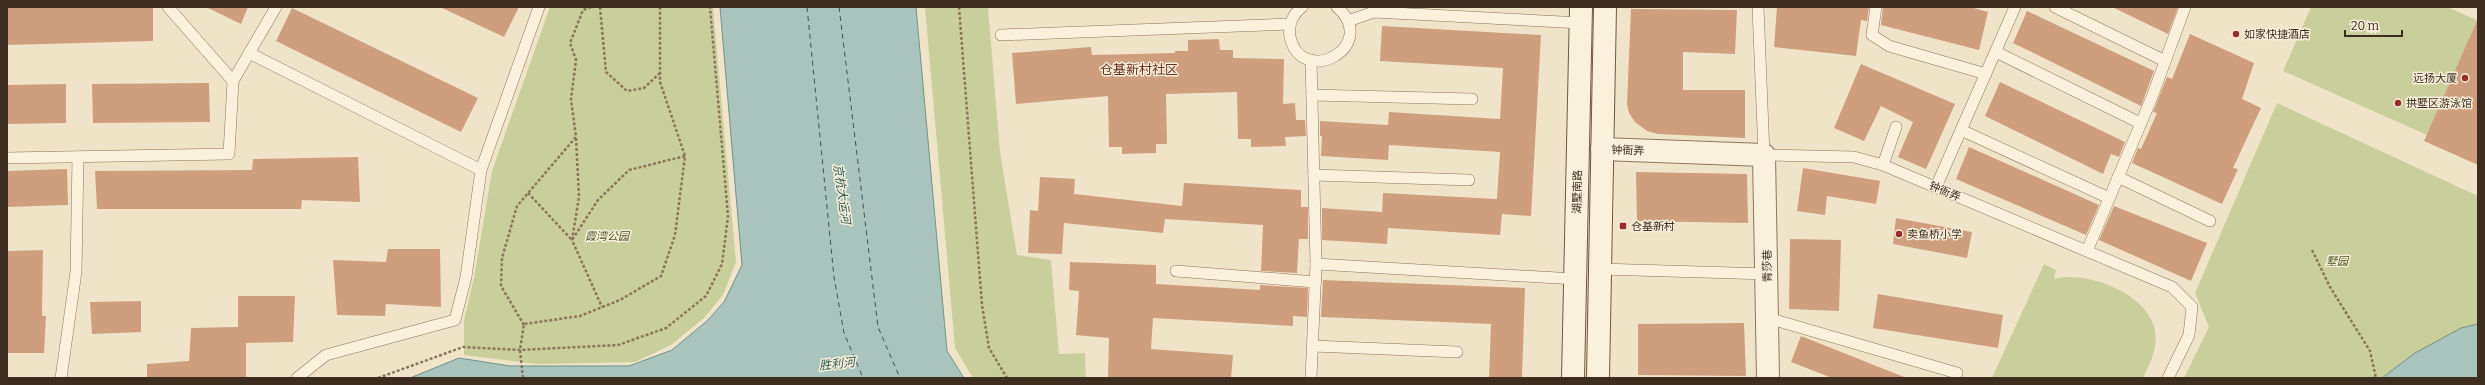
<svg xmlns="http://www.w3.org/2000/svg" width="2485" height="385" font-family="Bitter,'Noto Sans SC',serif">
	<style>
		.green { fill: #c9cf9b }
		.water { fill: #a9c4bc; stroke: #6f938a }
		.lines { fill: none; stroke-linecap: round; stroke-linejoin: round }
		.ferry { stroke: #2f5d5a; stroke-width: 1; stroke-dasharray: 5 4; stroke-linecap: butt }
		.building { fill: #cf9f7d }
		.lane-casing { stroke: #8d765c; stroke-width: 12 }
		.street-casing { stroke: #8d765c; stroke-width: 24 }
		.secondary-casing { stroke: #6f573f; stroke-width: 24 }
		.path { stroke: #8d765c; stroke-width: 2.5; stroke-dasharray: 3 2; stroke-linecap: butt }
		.lane { stroke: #faf1dc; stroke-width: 11 }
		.street { stroke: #faf1dc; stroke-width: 22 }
		.secondary { stroke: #faf1dc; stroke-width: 22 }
		.poi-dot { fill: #9e2a2b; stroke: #f7eed8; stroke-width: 1.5 }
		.labels { text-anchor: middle; stroke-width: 3; stroke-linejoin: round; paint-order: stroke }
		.poi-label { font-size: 11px; fill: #3d2e20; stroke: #f7eed8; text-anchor: start }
		.street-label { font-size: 11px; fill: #3d2e20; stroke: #f7eed8 }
		.park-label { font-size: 11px; font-style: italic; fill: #4d5a26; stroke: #f7eed8 }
		.water-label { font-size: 12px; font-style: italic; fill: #2f5d5a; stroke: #f7eed8 }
		.quarter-label { font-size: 13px; fill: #6b2e1e; stroke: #f7eed8 }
	</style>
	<rect width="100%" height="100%" fill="#f0e4c8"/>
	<g class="green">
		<polygon points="550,7 713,7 736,262 723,295 704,318 671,345 635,362 537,364 464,355 464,320 474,278 492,171"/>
		<polygon points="925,7 988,7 1000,152 1017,255 1051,260 1059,354 1085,353 1086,378 973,378 955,348"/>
		<polygon points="2311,7 2447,7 2477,20 2427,135 2283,71"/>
		<polygon points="2277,103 2478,196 2478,378 2184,378 2209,327 2195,293"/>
		<path d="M2044,264L2056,270L2054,279C2087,270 2149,294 2155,331C2158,349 2150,363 2143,378H1992Z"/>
	</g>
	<g class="water">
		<polygon points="720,7 916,7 947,351 964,378 410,378 459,358 510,366 629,366 672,350 708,320 724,302 742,265"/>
		<polygon points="2478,324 2478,378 2382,378 2415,353 2461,328"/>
	</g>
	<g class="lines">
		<g class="ferry">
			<polyline points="807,7 834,277 844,333 863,378"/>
			<polyline points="839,7 878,327 900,378"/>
		</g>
	</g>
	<g class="building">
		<polygon points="7,7 153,7 153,41 7,45"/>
		<polygon points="206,7 248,7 241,24"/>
		<polygon points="440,7 519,7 504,37"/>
		<polygon points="1777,7 1869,7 1867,21 1861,20 1856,56 1774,47"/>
		<polygon points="1883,7 1970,7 1988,12 1979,50 1881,25"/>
		<polygon points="2112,7 2178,7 2168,34"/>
		<polygon points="292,8 478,98 461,132 276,41"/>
		<polygon points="1631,9 1737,10 1735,54 1683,52 1683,90 1745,90 1745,138 1658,134 1647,131 1635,122 1629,113 1627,104"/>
		<polygon points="2027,11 2154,71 2141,106 2013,43"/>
		<polygon points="2478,18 2478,165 2424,141"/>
		<polygon points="1382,26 1541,35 1531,216 1502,214 1500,235 1388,228 1387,244 1322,240 1322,208 1382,212 1383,193 1497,199 1500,152 1389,145 1388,160 1321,156 1322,136 1320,136 1320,121 1388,125 1389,112 1500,119 1503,68 1380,61"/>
		<polygon points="2190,34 2254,63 2242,99 2261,108 2233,168 2238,169 2222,204 2132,163 2138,148 2141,149 2157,113 2153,112 2167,77 2172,79"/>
		<polygon points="1219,39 1220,50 1233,50 1233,58 1284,59 1283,104 1295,103 1296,120 1305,120 1306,136 1285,137 1286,146 1251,147 1251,139 1238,139 1237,92 1166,94 1167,144 1156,144 1156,153 1122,154 1122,147 1109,147 1108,96 1016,104 1012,53 1091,47 1092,55 1175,53 1175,51 1188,51 1188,40"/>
		<polygon points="1861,64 1955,104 1926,169 1898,157 1913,122 1881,106 1864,141 1834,128"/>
		<polygon points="2000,82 2125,142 2119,157 2111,154 2103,174 1985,116"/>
		<polygon points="209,83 210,122 93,123 92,84"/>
		<polygon points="66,84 66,123 7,124 7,85"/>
		<polygon points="1969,147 2099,205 2086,235 1956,179"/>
		<polygon points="358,157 360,202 302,200 301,209 97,209 95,171 252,170 253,159"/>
		<polygon points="1803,168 1880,181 1876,204 1827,196 1825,215 1797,211"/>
		<polygon points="67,169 68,205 7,207 7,171"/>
		<polygon points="1636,172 1747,174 1748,223 1637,221"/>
		<polygon points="1040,177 1075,179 1074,194 1182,206 1184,183 1301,190 1301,207 1308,207 1308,239 1299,239 1297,273 1261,271 1263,225 1165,219 1163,233 1064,223 1062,254 1028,253 1030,210 1038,211"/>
		<polygon points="2114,206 2207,243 2191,281 2099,240"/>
		<polygon points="1896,218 1972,232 1967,258 1893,244"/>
		<polygon points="1790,239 1841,240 1839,311 1789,309"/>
		<polygon points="388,249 440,249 441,307 386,304 385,316 337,315 333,260 386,262"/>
		<polygon points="43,250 42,316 46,316 44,353 7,353 7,251"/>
		<polygon points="1070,262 1156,265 1156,284 1260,290 1260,285 1308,288 1307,317 1293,316 1293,326 1153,318 1151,349 1233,355 1231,378 1108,378 1109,338 1076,335 1079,291 1069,290"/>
		<polygon points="1323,280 1525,288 1522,378 1489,378 1491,324 1321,317"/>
		<polygon points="1878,294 2003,315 1998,348 1873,328"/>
		<polygon points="238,296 295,296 293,342 246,343 246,378 147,378 147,364 189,361 191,328 238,327"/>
		<polygon points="141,301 141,332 92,334 90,302"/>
		<polygon points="1744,323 1746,376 1638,375 1638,324"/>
		<polygon points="1801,336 1904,377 1904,378 1832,378 1791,362"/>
	</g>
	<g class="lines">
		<defs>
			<g id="lane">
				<polyline points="168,7 233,81"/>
				<path d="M1302,7C1293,14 1288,25 1290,37C1302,89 1381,46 1337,7"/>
				<polyline points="1758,7 1764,155 1854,157 1883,165 2172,287 2192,307 2189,335 2168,378"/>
				<polyline points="1876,7 1872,35 1889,46 1986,74"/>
				<polyline points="2055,7 2165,61"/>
				<polyline points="1348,21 1374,12 1581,23"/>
				<polyline points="1001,35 1290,24"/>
				<polyline points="1996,52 2140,123"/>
				<polyline points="249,53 481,170"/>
				<polyline points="1311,60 1316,264 1311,378"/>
				<polyline points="1312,95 1472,99"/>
				<polyline points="1961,130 2109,198"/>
				<polyline points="7,158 229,154 233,81 276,7"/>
				<polyline points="1883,165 1896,127"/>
				<polyline points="1314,175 1469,180"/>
				<polyline points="2118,177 2210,221"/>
				<polyline points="1936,187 2015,7"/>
				<polyline points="2087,251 2152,97 2185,7"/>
				<polyline points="1316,264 1575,279"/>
				<polyline points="1600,269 1768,274"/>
				<polyline points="1176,271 1316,282"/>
				<polyline points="1768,318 1957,373"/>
				<polyline points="1313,346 1457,352"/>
				<polyline points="61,378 76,272 78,157"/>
				<polyline points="297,378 326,355 455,320 466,277 481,170 539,7"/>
			</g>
			<polyline id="street" points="1602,149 1764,155 1768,378"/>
			<g id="secondary">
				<polyline points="1573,378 1581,7"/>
				<polyline points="1598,378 1605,7"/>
			</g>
		</defs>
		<use href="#lane" class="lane-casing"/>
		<use href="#street" class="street-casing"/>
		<use href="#secondary" class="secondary-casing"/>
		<g class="path">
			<polyline points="600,7 606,72 627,91 644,88 660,73"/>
			<polyline points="959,7 982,305 989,348 1007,378"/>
			<polyline points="576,138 579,197 572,240 602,307"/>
			<polyline points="528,193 572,240 598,200 629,170 685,156"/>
			<polyline points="2312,250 2330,287 2370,351 2376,378"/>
			<polyline points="524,325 501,286 502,258 517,206 576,137 571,99 576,60 570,43 583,10 591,7"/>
			<polyline points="378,378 463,347 520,350 618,345 666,328 706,296 722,264 728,216 710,7"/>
			<polyline points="523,378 520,350 524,324 580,316 620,300 661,276 675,235 685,156 660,82 660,7"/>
		</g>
		<use href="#lane" class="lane"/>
		<use href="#street" class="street"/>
		<use href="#secondary" class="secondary"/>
	</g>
	<g class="poi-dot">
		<circle cx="2236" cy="34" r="4"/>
		<circle cx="2465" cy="78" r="4"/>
		<circle cx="2398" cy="103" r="4"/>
		<rect x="1619" y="222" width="8" height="8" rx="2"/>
		<circle cx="1899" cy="234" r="4"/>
	</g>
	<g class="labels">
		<g class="poi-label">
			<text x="2244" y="38">如家快捷酒店</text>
			<text x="2457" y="82" text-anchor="end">远扬大厦</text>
			<text x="2406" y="107">拱墅区游泳馆</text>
			<text x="1631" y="230">仓基新村</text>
			<text x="1907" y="238">卖鱼桥小学</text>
		</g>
		<g class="street-label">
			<text transform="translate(1628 150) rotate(2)" y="4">钟衙弄</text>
			<text transform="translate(1945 191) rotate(23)" y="4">钟衙弄</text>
			<text transform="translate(1577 192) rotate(-89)" y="4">湖墅南路</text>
			<text transform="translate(1767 266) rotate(-91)" y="4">青莎巷</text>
		</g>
		<g class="park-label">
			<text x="607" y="240">霞湾公园</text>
			<text x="2337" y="265">墅园</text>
		</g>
		<g class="water-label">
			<text transform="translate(842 194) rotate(82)" y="4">京杭大运河</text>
			<text transform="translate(837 364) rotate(-6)" y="4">胜利河</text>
		</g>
		<g class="quarter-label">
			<text x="1139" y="74">仓基新村社区</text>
		</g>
	</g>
	<rect width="2485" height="385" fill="none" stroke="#3d2e20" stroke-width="16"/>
	<path d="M2345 30v6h57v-6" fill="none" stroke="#3d2e20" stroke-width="2"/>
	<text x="2351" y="30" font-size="12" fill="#3d2e20" stroke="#f7eed8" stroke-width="3" paint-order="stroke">20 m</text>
</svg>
